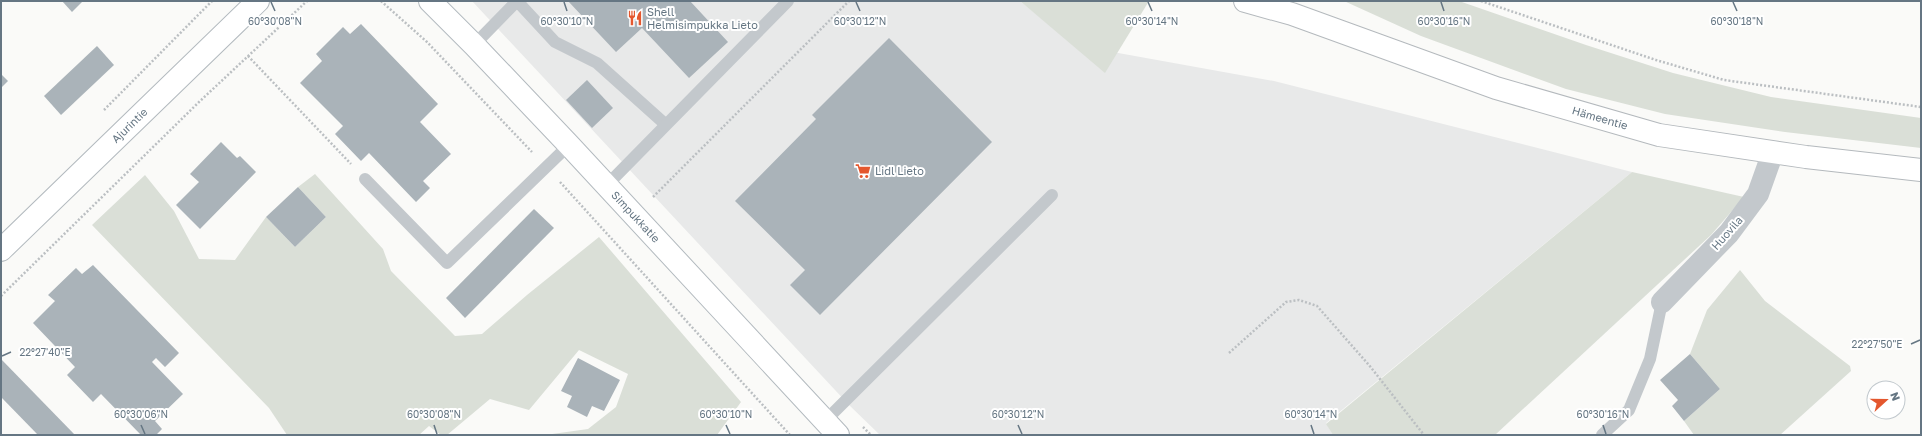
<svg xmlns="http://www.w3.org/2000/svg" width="1922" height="436" font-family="'Golos Text',sans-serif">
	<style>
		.built { fill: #e8e9e9 }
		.green { fill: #dadfd7 }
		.building { fill: #aab3b9 }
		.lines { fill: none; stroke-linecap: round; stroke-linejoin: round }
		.secondary-casing { stroke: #b3babf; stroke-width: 24 }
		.highway-casing { stroke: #b4b9bd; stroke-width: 24 }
		.path { stroke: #bbbfc2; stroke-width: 2.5; stroke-dasharray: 2 2; stroke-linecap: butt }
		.lane { stroke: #c3c8cc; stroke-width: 12 }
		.street { stroke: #c3c8cc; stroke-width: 22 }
		.secondary { stroke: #fff; stroke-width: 22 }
		.highway { stroke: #fff; stroke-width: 22 }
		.ticks { fill: none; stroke: #657683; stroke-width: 1.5 }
		.labels { text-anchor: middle; stroke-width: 4; stroke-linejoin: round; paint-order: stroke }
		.poi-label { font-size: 11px; fill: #657683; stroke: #fff; text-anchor: start }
		.street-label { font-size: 11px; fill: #657683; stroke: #fff }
		.ticks-label { font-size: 10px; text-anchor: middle; fill: #657683; stroke: #fff; stroke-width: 4; stroke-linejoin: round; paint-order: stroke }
	</style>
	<rect width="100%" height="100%" fill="#fafaf8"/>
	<polygon class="built" points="472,1 1020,1 1074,45 1274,81 1632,172 1326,423 1333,435 880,435 849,405"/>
	<g class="green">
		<polygon points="1020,1 1149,1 1105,73"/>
		<polygon points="1344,1 1459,1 1586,45 1673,73 1771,97 1921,118 1921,148 1785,132 1665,114 1566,89 1421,36"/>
		<polygon points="1632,172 1744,197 1711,235 1495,435 1333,435 1326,424"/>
		<polygon points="315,174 383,249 391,271 455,336 482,334 527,295 599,237 741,402 717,435 545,435 588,429 616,407 628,374 579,350 529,410 490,399 447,435 441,435 429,426 419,435 287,435 269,408 92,225 145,175 174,211 199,259 235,260 266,217 295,247 326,217 298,187"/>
		<polygon points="1740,270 1765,301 1850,366 1851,371 1780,435 1694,435 1684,421 1720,389 1690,354 1707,310"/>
	</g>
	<g class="building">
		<polygon points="62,1 83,1 72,12"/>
		<polygon points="568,1 690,1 728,42 689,78 642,28 616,52"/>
		<polygon points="361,24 438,104 420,122 451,154 423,181 430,188 416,202 369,153 361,161 335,134 343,126 300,83 322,61 316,54 343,27 350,34"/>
		<polygon points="889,38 992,142 820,315 790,285 805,270 735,201 816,119 812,115"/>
		<polygon points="97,46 114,65 61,115 44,96"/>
		<polygon points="1,74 8,81 1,88"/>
		<polygon points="587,80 613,108 592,128 566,100"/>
		<polygon points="221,142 237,158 240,156 256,172 200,229 176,205 199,182 190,174"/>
		<polygon points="298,187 326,217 295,247 266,217"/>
		<polygon points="534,209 554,228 465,318 446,298"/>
		<polygon points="93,265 179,353 165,367 156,358 152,362 183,394 155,421 162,429 156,435 141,435 101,394 93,402 67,375 75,367 33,323 55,301 48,295 76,268 82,274"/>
		<polygon points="1690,354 1720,389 1684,421 1672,406 1678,400 1660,380"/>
		<polygon points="578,358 620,380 604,411 592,406 587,417 567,407 572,396 561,391"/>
		<polygon points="1,359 75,435 38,435 1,397"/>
	</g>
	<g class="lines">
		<defs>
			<g id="secondary">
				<path id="s1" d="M430,1L474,45L569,145L838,435"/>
				<path id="s2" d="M1,250L258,1"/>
			</g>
			<g id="highway">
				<path id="s3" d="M1245,1L1292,14L1496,88L1659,135L1806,157L1921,170"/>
			</g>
		</defs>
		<use href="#secondary" class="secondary-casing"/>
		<use href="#highway" class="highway-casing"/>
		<g class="path">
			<polyline points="381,1 427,42 532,152"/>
			<polyline points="1481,1 1656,60 1724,80 1921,107"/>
			<polyline points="248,56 351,164"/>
			<polyline points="104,110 212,1"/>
			<polyline points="560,182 790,435"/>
			<polyline points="653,197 849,1"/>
			<polyline points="1,296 199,102 307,1"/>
			<polyline points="1229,353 1286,302 1299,300 1317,306 1369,365 1424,435"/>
			<polyline points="863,427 871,435"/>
		</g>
		<g class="lane">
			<polyline points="517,1 555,42 597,63 665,124"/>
			<polyline points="474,45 517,1"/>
			<polyline points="365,179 447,263 569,145"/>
			<polyline points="606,186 788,1"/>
			<polyline points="824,422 1052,195"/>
			<polyline points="1602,435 1629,410 1650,359 1662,302"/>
		</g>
		<polyline class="street" points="1662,302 1729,233 1758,194 1773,152"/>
		<use href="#secondary" class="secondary"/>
		<use href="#highway" class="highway"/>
	</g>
	<path class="ticks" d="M271,2L275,11M564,2L567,11M856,2L860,11M1148,2L1152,11M1441,2L1444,11M1733,2L1737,11M1911,344L1920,340M2,356L11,352M141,425L145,434M434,425L437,434M726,425L730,434M1018,425L1022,434M1311,425L1314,434M1603,425L1606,434"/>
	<defs>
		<symbol id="restaurant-bare" viewBox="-9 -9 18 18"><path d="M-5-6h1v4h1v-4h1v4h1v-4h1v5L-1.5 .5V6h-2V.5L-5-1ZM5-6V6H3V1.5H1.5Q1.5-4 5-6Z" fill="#e4572e" stroke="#fff" stroke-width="2.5" paint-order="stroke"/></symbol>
		<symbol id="supermarket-bare" viewBox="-9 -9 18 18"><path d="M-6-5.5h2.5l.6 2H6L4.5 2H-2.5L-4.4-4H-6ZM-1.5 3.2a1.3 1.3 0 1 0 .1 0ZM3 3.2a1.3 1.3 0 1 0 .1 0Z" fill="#e4572e" stroke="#fff" stroke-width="2.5" paint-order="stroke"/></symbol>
	</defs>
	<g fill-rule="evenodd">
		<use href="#restaurant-bare" x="624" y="7" width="22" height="22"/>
		<use href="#supermarket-bare" x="852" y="160" width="22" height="22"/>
	</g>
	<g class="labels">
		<g class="poi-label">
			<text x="647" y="16">Shell<tspan x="647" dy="13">Helmisimpukka Lieto</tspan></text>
			<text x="875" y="175">Lidl Lieto</text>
		</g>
		<g class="street-label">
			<text dy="4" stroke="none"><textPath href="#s3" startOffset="374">Hämeentie</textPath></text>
			<text dy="4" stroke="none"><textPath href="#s2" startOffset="179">Ajurintie</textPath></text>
			<text dy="4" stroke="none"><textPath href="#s1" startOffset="298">Simpukkatie</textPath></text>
			<text transform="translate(1727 233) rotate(-49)" y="4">Huovila</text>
		</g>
	</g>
	<g class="ticks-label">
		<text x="275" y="25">60°30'08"N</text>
		<text x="567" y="25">60°30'10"N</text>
		<text x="860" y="25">60°30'12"N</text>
		<text x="1152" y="25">60°30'14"N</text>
		<text x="1444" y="25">60°30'16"N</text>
		<text x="1737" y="25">60°30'18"N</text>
		<text x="1877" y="348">22°27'50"E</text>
		<text x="45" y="356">22°27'40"E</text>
		<text x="141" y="418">60°30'06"N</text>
		<text x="434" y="418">60°30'08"N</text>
		<text x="726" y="418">60°30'10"N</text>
		<text x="1018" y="418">60°30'12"N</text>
		<text x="1311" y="418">60°30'14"N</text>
		<text x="1603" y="418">60°30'16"N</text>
	</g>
	<rect width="1922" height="436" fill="none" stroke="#657683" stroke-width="4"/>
	<g transform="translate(1886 400) rotate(69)"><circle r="19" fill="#ffffff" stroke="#c1c8cd"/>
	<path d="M0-3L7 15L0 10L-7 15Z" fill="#e4572e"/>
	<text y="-6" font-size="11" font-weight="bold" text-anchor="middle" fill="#657683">N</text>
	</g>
</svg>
